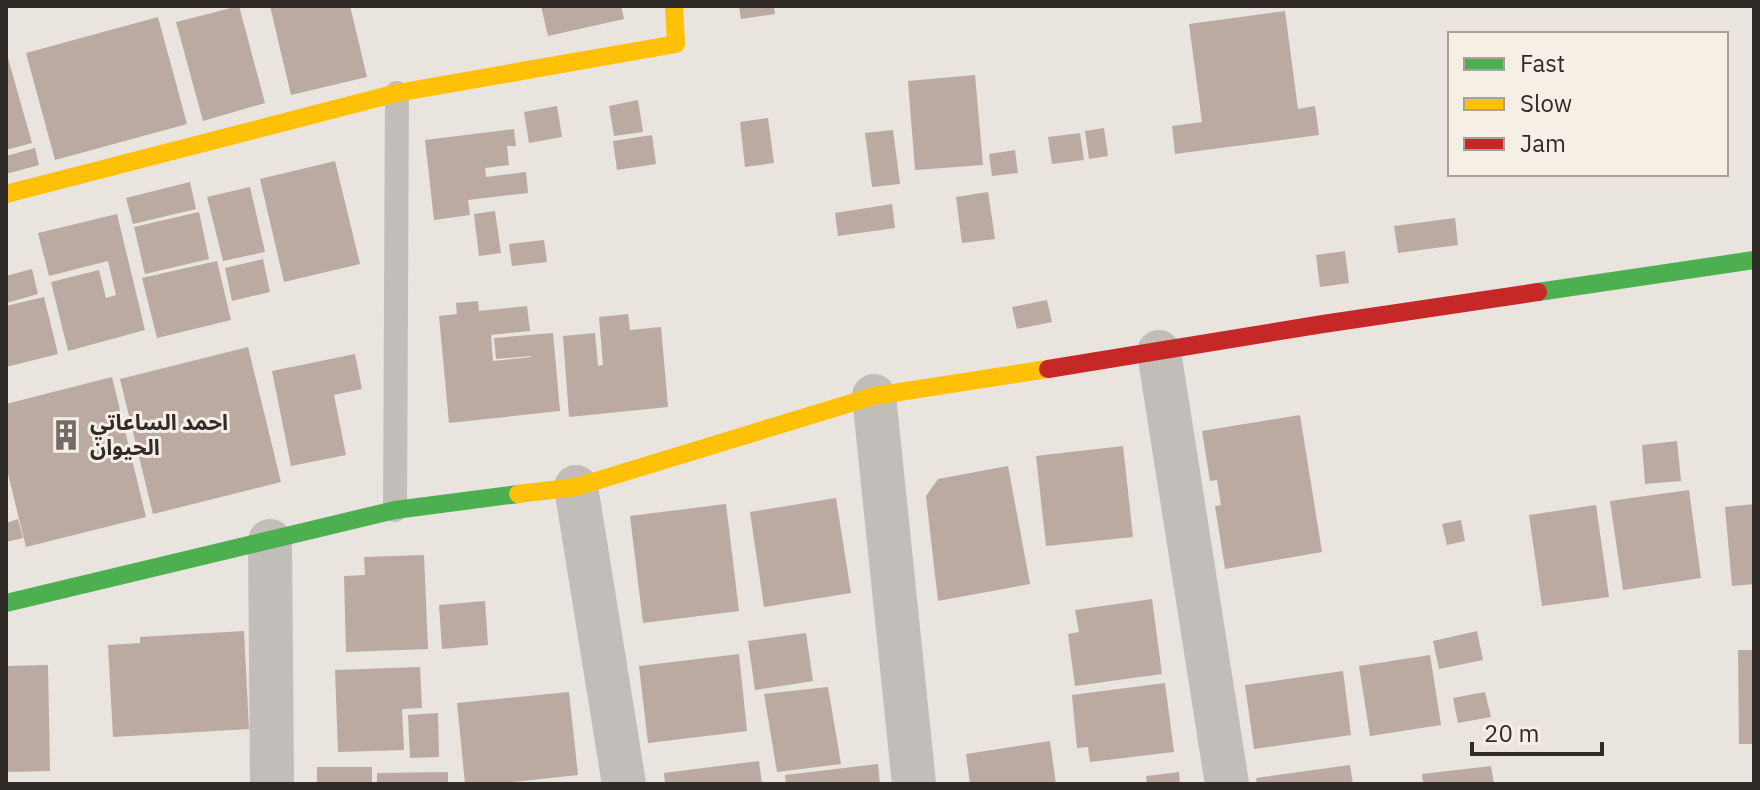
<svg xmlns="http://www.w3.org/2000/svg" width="1760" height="790" font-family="'IBM Plex Sans','Noto Sans Arabic',sans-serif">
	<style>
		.building { fill: #baaaa2 }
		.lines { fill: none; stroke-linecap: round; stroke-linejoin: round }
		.lane { stroke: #c1bdb8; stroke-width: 24 }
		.street { stroke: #c1bdb8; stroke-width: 44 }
		.fast { stroke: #4caf50; stroke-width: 18 }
		.slow { stroke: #ffc107; stroke-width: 18 }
		.jam { stroke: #c62828; stroke-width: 18 }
		.labels { text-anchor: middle; stroke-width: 6; stroke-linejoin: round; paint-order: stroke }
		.poi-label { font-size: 22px; font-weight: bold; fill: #312b27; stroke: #f6efe5; text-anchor: start }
	</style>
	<rect width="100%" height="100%" fill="#e9e4de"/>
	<g class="building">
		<polygon points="239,6 265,103 203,121 176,22"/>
		<polygon points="270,6 350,6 367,77 291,95"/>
		<polygon points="541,6 621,6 624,19 548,36"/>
		<polygon points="739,6 774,6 775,14 741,19"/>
		<polygon points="1285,11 1298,109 1315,106 1319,135 1175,154 1172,126 1202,122 1189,24"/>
		<polygon points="158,17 187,124 55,160 26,53"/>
		<polygon points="6,51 32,143 6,150"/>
		<polygon points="975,75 983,165 915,170 908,81"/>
		<polygon points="638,100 643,132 614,136 609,106"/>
		<polygon points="557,106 562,137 529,143 524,112"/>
		<polygon points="768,118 774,163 745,167 740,122"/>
		<polygon points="1104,128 1108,156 1089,159 1085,131"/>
		<polygon points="514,129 516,146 507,146 509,165 485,168 486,177 526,172 528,193 468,200 470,215 434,220 425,140"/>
		<polygon points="893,130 900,184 872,187 865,133"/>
		<polygon points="1080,133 1084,160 1052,164 1048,137"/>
		<polygon points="652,135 656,164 617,170 613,141"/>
		<polygon points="35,148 39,165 6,174 6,156"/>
		<polygon points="1015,150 1018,173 992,176 989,154"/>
		<polygon points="335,161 360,264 284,282 260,179"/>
		<polygon points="190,182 196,209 133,224 126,198"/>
		<polygon points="250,187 265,252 223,261 207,197"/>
		<polygon points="988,192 995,239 962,243 956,197"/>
		<polygon points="892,204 895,228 838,236 835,213"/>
		<polygon points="495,211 501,253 479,256 474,214"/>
		<polygon points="199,212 209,259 145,274 134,227"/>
		<polygon points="117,214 145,330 68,351 51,282 99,270 106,298 116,295 108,261 49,276 38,233"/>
		<polygon points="1455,218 1458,245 1398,253 1394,226"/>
		<polygon points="544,240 547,262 512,266 509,244"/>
		<polygon points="1345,251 1349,283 1320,287 1316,255"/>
		<polygon points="263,259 270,292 232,301 225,268"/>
		<polygon points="217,261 231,320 157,338 142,278"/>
		<polygon points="32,269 38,294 6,303 6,276"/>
		<polygon points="44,297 58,354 6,367 6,306"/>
		<polygon points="1047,300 1052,322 1017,329 1012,307"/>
		<polygon points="478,301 479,311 527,306 530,331 491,335 493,361 531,357 531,356 496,359 494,338 553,333 560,411 449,423 439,316 457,314 456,303"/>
		<polygon points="628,314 630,330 661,327 668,407 569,417 563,336 595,333 598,366 603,365 599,317"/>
		<polygon points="248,347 281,482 153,514 120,379"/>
		<polygon points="355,354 362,389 334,395 346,455 291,466 272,371"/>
		<polygon points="112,377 146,517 26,547 6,466 6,404"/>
		<polygon points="1300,415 1322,552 1225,569 1215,506 1221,505 1217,480 1210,481 1202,431"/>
		<polygon points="1677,441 1681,481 1645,484 1642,445"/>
		<polygon points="1123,446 1133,537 1046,546 1036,456"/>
		<polygon points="1008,466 1030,584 938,601 926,496 938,479"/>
		<polygon points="1689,490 1701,578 1623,590 1610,501"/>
		<polygon points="836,498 851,593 764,607 750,512"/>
		<polygon points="726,504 739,611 643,623 630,516"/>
		<polygon points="1754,504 1754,584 1732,586 1725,507"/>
		<polygon points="1596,505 1609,597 1542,606 1529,515"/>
		<polygon points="18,519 23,538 6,542 6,523"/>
		<polygon points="1461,520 1465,541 1447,545 1442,524"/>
		<polygon points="424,555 428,649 346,652 344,576 365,575 364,557"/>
		<polygon points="1152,599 1162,674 1075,686 1068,634 1079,632 1075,610"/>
		<polygon points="485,601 488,645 442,649 439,605"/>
		<polygon points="244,631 249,729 113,737 108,645 140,643 140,637"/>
		<polygon points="1477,631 1483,660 1439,669 1433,641"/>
		<polygon points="806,633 813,681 755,690 748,641"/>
		<polygon points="1738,650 1754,650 1754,744 1739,744"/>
		<polygon points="739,654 747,731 648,743 639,666"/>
		<polygon points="1430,655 1441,725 1370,736 1359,666"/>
		<polygon points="48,665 50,771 6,772 6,666"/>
		<polygon points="420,667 422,708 402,709 404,750 338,752 335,670"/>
		<polygon points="1343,671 1351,735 1254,749 1245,685"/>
		<polygon points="1165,683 1174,752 1090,762 1088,747 1077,748 1072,695"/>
		<polygon points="828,687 841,764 777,772 764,694"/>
		<polygon points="569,692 578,775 495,784 465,784 457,703"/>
		<polygon points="1485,692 1491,717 1458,723 1453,698"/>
		<polygon points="438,713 439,757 410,758 408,715"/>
		<polygon points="1050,741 1056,784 970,784 966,754"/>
		<polygon points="759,761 762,784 665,784 664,773"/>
		<polygon points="878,764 880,784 786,784 785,775"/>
		<polygon points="1350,765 1353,784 1257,784 1256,778"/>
		<polygon points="1491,766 1494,784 1423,784 1422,774"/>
		<rect x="317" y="767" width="55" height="17"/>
		<polygon points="448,772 448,784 377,784 377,773"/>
		<polygon points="1179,772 1180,784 1147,784 1146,776"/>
	</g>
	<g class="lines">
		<polyline class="lane" points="395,510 397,93"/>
		<g class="street">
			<polyline points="1159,352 1227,784"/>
			<polyline points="874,396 914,784"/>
			<polyline points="576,487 624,784"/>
			<polyline points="270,541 272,784"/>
		</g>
		<g class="fast">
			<polyline points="1538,292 1754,260"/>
			<polyline points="6,603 395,510 518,494"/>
		</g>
		<g class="slow">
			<polyline points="6,194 397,93 676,44 674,6"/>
			<polyline points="518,494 576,487 874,396 1048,369"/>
		</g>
		<polyline class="jam" points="1048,369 1323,324 1538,292"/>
	</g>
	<defs>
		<symbol id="building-bare" viewBox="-9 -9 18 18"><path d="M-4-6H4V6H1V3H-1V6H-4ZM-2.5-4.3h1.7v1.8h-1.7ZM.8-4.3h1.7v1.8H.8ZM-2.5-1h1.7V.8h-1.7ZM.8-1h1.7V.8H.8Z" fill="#716c67" stroke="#f6efe5" stroke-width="2.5" paint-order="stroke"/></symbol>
	</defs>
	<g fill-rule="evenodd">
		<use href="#building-bare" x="44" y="413" width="44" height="44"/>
	</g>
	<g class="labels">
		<g class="poi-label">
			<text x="90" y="430">احمد الساعاتي<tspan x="90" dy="25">الحيوان</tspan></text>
		</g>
	</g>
	<rect width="1760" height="790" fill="none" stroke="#312b27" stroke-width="16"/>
	<rect x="1448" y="32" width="280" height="144" fill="#f6efe5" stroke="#a7a199" stroke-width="2"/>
	<rect x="1464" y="58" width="40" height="12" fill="#4caf50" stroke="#a7a199" stroke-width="2"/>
	<text x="1520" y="72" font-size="24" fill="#312b27">Fast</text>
	<rect x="1464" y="98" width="40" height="12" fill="#ffc107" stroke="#a7a199" stroke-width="2"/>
	<text x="1520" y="112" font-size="24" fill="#312b27">Slow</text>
	<rect x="1464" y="138" width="40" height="12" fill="#c62828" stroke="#a7a199" stroke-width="2"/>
	<text x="1520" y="152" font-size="24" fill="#312b27">Jam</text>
	<path d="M1472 742v12h130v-12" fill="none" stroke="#312b27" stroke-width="4"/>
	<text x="1484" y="742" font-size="24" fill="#312b27" stroke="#f6efe5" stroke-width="6" paint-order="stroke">20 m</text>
</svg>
